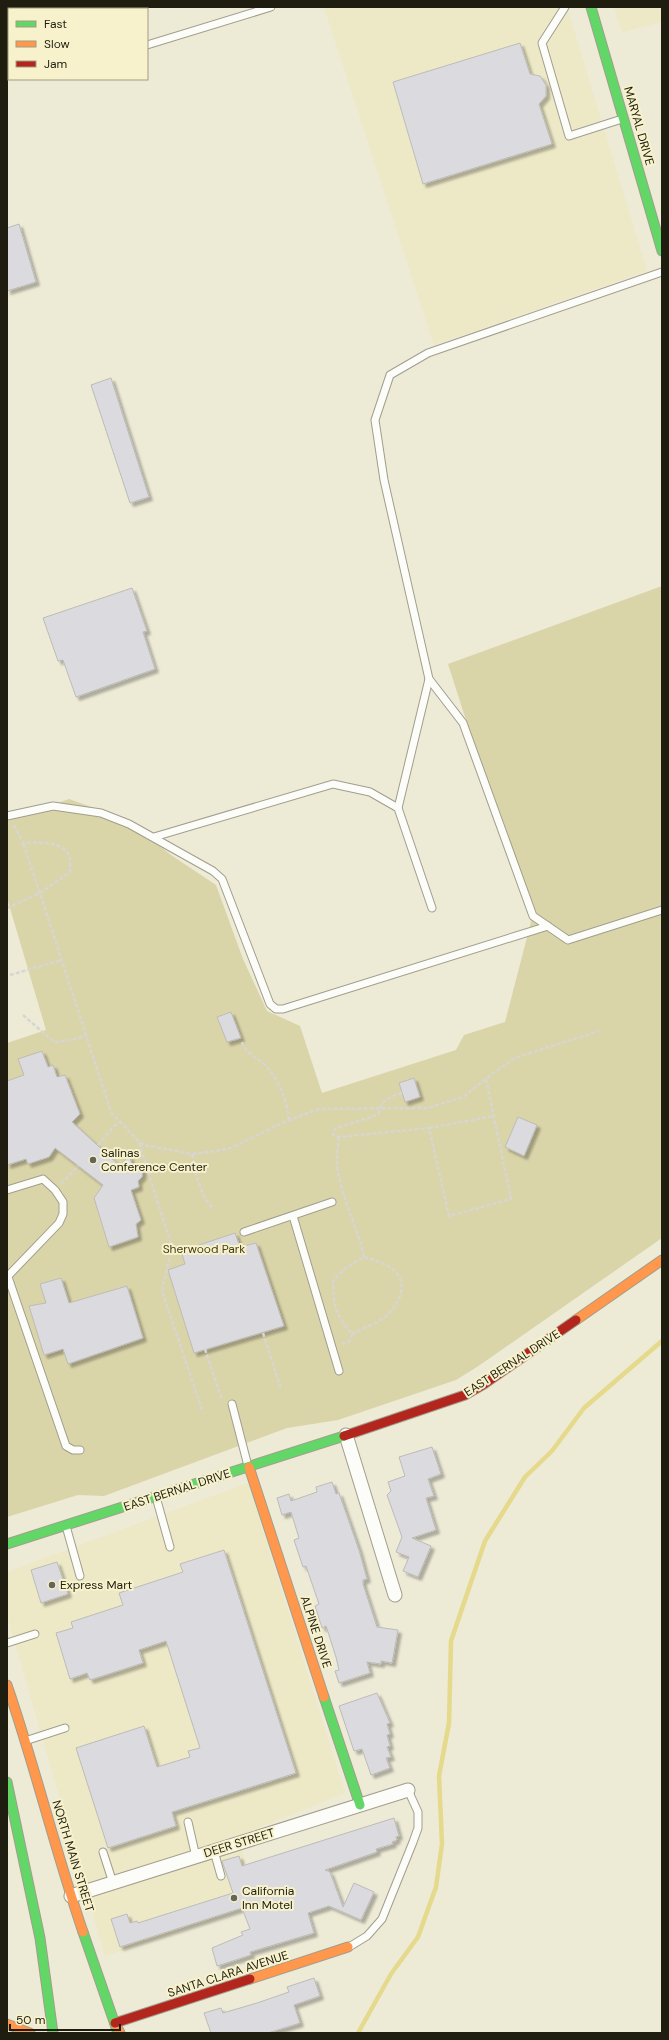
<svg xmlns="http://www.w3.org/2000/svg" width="669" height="2040" font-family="'DM Sans',sans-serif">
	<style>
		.built { fill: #ede8c6 }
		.green { fill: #dad4a9 }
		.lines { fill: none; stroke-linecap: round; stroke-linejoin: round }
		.stream { stroke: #e5d98c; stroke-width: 4.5 }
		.building { fill: #dbdbdf; stroke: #bcbbb8; filter: url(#shadow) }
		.lane-casing { stroke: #a19e8e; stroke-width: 9 }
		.street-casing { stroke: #a19e8e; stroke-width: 15 }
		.fast-casing { stroke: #a19e8e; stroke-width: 11 }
		.slow-casing { stroke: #a19e8e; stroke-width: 11 }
		.jam-casing { stroke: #a19e8e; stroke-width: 11 }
		.path { stroke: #d7d6d0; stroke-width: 2.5; stroke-dasharray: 4 2; stroke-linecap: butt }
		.lane { stroke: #fcfcf9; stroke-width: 7 }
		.street { stroke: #fcfcf9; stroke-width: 13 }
		.fast { stroke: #63d668; stroke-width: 9 }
		.slow { stroke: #ff974d; stroke-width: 9 }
		.jam { stroke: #b3261e; stroke-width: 9 }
		.poi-dot { fill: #676555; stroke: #f7f2cc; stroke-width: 1.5 }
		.labels { text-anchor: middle; stroke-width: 4; stroke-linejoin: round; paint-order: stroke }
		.street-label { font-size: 12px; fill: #1f1d10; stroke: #f7f2cc }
		.poi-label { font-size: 12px; fill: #1f1d10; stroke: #f7f2cc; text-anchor: start }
		.park-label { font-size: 12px; fill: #463f15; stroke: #f7f2cc }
	</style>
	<defs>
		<filter id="shadow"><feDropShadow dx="3.5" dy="3.5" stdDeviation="1" flood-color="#0004"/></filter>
	</defs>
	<rect width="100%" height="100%" fill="#edead6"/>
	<g class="built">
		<polygon points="324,7 567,7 647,271 434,345"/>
		<polygon points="614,7 662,7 662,22 622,32"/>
		<polygon points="248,1483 345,1793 238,1836 256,1905 105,1956 7,1615 7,1572"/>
	</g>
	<polygon class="green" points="662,586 662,1238 477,1367 456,1380 338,1420 287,1428 104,1496 78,1495 7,1517 7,1043 46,1030 7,898 7,821 69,799 127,820 171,855 216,885 243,959 267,1011 300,1026 322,1093 456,1050 464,1035 505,1022 531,922 448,664"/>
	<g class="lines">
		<polyline class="stream" points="358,2033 391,1974 418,1937 436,1887 442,1844 439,1776 449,1723 451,1641 485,1541 525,1477 552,1451 584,1408 662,1341"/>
	</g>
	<g class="building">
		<polygon points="520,43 530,74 540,76 546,85 546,96 539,104 552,144 423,184 393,82"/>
		<polygon points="19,224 36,282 7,291 7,228"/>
		<polygon points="111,378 149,497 130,503 91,385"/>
		<polygon points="132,588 147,631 143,632 155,669 76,697 63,660 58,661 43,618"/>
		<polygon points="231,1012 241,1038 227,1042 217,1017"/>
		<polygon points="42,1051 48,1067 53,1065 57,1077 65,1075 80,1114 72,1122 120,1166 129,1155 132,1164 143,1170 142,1177 138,1181 139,1187 131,1190 141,1220 136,1224 138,1237 109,1247 94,1198 103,1185 55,1148 49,1157 28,1164 26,1159 7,1165 7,1081 24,1075 18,1059"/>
		<polygon points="414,1078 420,1097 405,1102 399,1083"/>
		<polygon points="518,1117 537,1125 524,1156 505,1147"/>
		<polygon points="235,1233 240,1247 256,1243 284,1326 194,1353 168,1270 185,1264 181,1251"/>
		<polygon points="61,1278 69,1303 127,1286 143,1338 68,1364 63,1349 44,1355 29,1306 46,1303 40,1284"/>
		<polygon points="432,1447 441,1474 428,1479 434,1496 426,1498 436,1530 412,1538 431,1546 418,1577 403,1571 409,1557 396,1552 402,1537 387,1495 391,1491 388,1482 405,1476 399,1457"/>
		<polygon points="332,1482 336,1494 339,1493 359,1550 367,1579 363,1580 363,1584 377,1627 398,1630 392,1663 381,1661 381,1664 367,1662 370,1673 339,1683 335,1671 339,1670 336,1657 326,1626 322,1628 315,1606 319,1604 306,1566 303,1567 294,1540 299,1538 291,1512 282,1515 277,1498 289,1494 291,1501 317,1492 316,1487"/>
		<polygon points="224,1550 296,1773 172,1812 176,1826 108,1848 76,1748 144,1726 157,1767 190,1757 188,1751 200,1748 166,1641 139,1650 143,1663 90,1680 87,1673 70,1679 56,1633 73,1628 71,1622 123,1605 119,1593 183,1572 180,1564"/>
		<polygon points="57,1562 68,1594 41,1603 31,1570"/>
		<polygon points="377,1693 390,1723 387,1724 390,1734 387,1735 390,1746 387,1747 391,1757 386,1758 390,1768 371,1775 362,1749 354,1751 339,1706"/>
		<polygon points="394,1818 399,1836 396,1837 397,1840 392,1842 393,1844 376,1849 377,1852 325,1870 330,1872 343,1907 354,1883 374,1892 361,1920 329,1906 308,1913 314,1933 250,1952 251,1955 217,1966 212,1948 243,1935 241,1932 250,1929 242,1908 120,1947 111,1919 127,1914 130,1923 137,1921 138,1923 233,1893 222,1861 239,1856 242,1866"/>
		<polygon points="314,1978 320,1996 294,2005 300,2023 268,2033 211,2033 204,2013 221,2008 223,2013 257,2003 289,1992 287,1987"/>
	</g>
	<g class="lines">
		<defs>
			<g id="lane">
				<polyline points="565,7 542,43 569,136 622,119"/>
				<polyline points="7,21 9,27"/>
				<polyline points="147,45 271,7"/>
				<polyline points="662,272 428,353 390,375 375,420 384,480 429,679 463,723 533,916 568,940 662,910"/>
				<polyline points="398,808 429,679"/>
				<polyline points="7,816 53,806 101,813 129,824 213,871 222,879 270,1004 276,1009 283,1009 548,926"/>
				<polyline points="154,837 333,784 370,792 398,808 432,908"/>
				<polyline points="7,1190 43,1179 55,1190 63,1202 63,1214 59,1223 7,1277"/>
				<polyline points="293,1216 339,1371"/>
				<polyline points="244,1232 332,1202"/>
				<polyline points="8,1277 66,1446 73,1450 80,1450"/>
				<polyline points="232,1404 248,1466"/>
				<polyline points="156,1497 170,1547"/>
				<polyline points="66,1526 80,1576"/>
				<polyline points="7,1643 35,1634"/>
				<polyline points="28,1740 65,1728"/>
				<polyline points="188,1822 196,1857"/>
				<polyline points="214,1851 221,1876"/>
				<polyline points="103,1852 113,1883"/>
				<polyline points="349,1947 367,1936 382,1919 413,1842 418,1828 418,1812 408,1790"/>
			</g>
			<g id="street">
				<polyline points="346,1435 395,1595"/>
				<polyline points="71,1896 408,1790"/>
			</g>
			<g id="fast">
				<polyline points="591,7 662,251"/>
				<polyline points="7,1544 344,1436"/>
				<polyline points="324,1697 360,1805"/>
				<polyline points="7,1782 40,1938 53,2033"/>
				<polyline points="83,1932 118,2033"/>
			</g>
			<g id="slow">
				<polyline points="576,1320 662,1260"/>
				<polyline points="249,1467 324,1697"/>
				<path d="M7,1685C35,1766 55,1850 83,1932"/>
				<polyline points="250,1979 348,1947"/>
				<polyline points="115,2023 120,2033"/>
				<polyline points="7,2024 30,2033"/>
			</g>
			<g id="jam">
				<polyline points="344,1436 465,1395 484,1384 576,1320"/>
				<polyline points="115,2023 250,1979"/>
			</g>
		</defs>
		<use href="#lane" class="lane-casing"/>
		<use href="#street" class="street-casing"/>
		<use href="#fast" class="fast-casing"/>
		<use href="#slow" class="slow-casing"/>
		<use href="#jam" class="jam-casing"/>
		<g class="path">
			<path d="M14,825L23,843C45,842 75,840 70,872L40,893L111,1112L139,1142L144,1145L192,1154L216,1151L231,1148L282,1123L319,1109L428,1108L463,1097L496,1071L515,1058L599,1031"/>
			<polyline points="7,908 40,893 23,843"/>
			<polyline points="10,975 62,960"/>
			<polyline points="23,1015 54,1042 71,1040 86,1036"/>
			<path d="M242,1042C245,1054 260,1059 268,1068C280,1082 287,1102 289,1120"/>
			<path d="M402,1093C390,1097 381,1099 379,1113L372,1117L336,1128L333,1135L339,1137L429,1128L449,1216L511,1199L486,1079"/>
			<polyline points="429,1128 494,1116"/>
			<path d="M339,1137C338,1146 336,1156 337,1165C341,1197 357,1226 364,1257L344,1269L333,1281C333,1306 336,1315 352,1334L351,1340L342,1344"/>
			<polyline points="139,1143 172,1247 162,1291 203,1413"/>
			<polyline points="98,1145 118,1122"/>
			<path d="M192,1154C196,1175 199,1193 214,1210"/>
			<polyline points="61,1184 78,1166"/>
			<polyline points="263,1333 281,1389"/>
			<path d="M352,1334C363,1328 376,1324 385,1317C398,1306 409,1286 395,1271C387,1264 374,1260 364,1257"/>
			<polyline points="205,1349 222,1400"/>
		</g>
		<use href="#lane" class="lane"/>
		<use href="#street" class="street"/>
		<use href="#fast" class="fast"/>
		<use href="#slow" class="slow"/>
		<use href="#jam" class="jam"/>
	</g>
	<g class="poi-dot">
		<circle cx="93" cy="1160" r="4"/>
		<circle cx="52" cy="1585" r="4"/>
		<circle cx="234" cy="1898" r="4"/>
	</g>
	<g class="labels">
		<g class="street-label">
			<text transform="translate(639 126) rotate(74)" y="4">MARYAL DRIVE</text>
			<text transform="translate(512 1363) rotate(-33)" y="4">EAST BERNAL DRIVE</text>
			<text transform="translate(177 1490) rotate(-18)" y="4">EAST BERNAL DRIVE</text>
			<text transform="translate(316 1632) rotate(72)" y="4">ALPINE DRIVE</text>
			<text transform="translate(239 1843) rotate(-17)" y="4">DEER STREET</text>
			<text transform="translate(73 1856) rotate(73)" y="4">NORTH MAIN STREET</text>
			<text transform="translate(228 1974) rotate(-18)" y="4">SANTA CLARA AVENUE</text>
		</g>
		<g class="poi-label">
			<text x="101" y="1157">Salinas<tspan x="101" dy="14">Conference Center</tspan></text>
			<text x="60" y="1589">Express Mart</text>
			<text x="242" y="1895">California<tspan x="242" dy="14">Inn Motel</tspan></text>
		</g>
		<g class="park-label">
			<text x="204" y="1253">Sherwood Park</text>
		</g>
	</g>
	<rect width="669" height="2040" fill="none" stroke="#1f1d10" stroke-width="16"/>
	<rect x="8" y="8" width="140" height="72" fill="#f7f2cc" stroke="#a19d81"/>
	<rect x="16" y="21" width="20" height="6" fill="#63d668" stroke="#a19d81"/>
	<text x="44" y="28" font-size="12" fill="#1f1d10">Fast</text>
	<rect x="16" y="41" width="20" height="6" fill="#ff974d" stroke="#a19d81"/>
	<text x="44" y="48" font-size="12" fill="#1f1d10">Slow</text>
	<rect x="16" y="61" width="20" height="6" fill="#b3261e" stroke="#a19d81"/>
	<text x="44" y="68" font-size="12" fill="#1f1d10">Jam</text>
	<path d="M10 2024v6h110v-6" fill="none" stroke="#1f1d10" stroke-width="2"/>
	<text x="16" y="2024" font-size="12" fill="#1f1d10" stroke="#f7f2cc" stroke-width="3" paint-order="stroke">50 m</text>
</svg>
